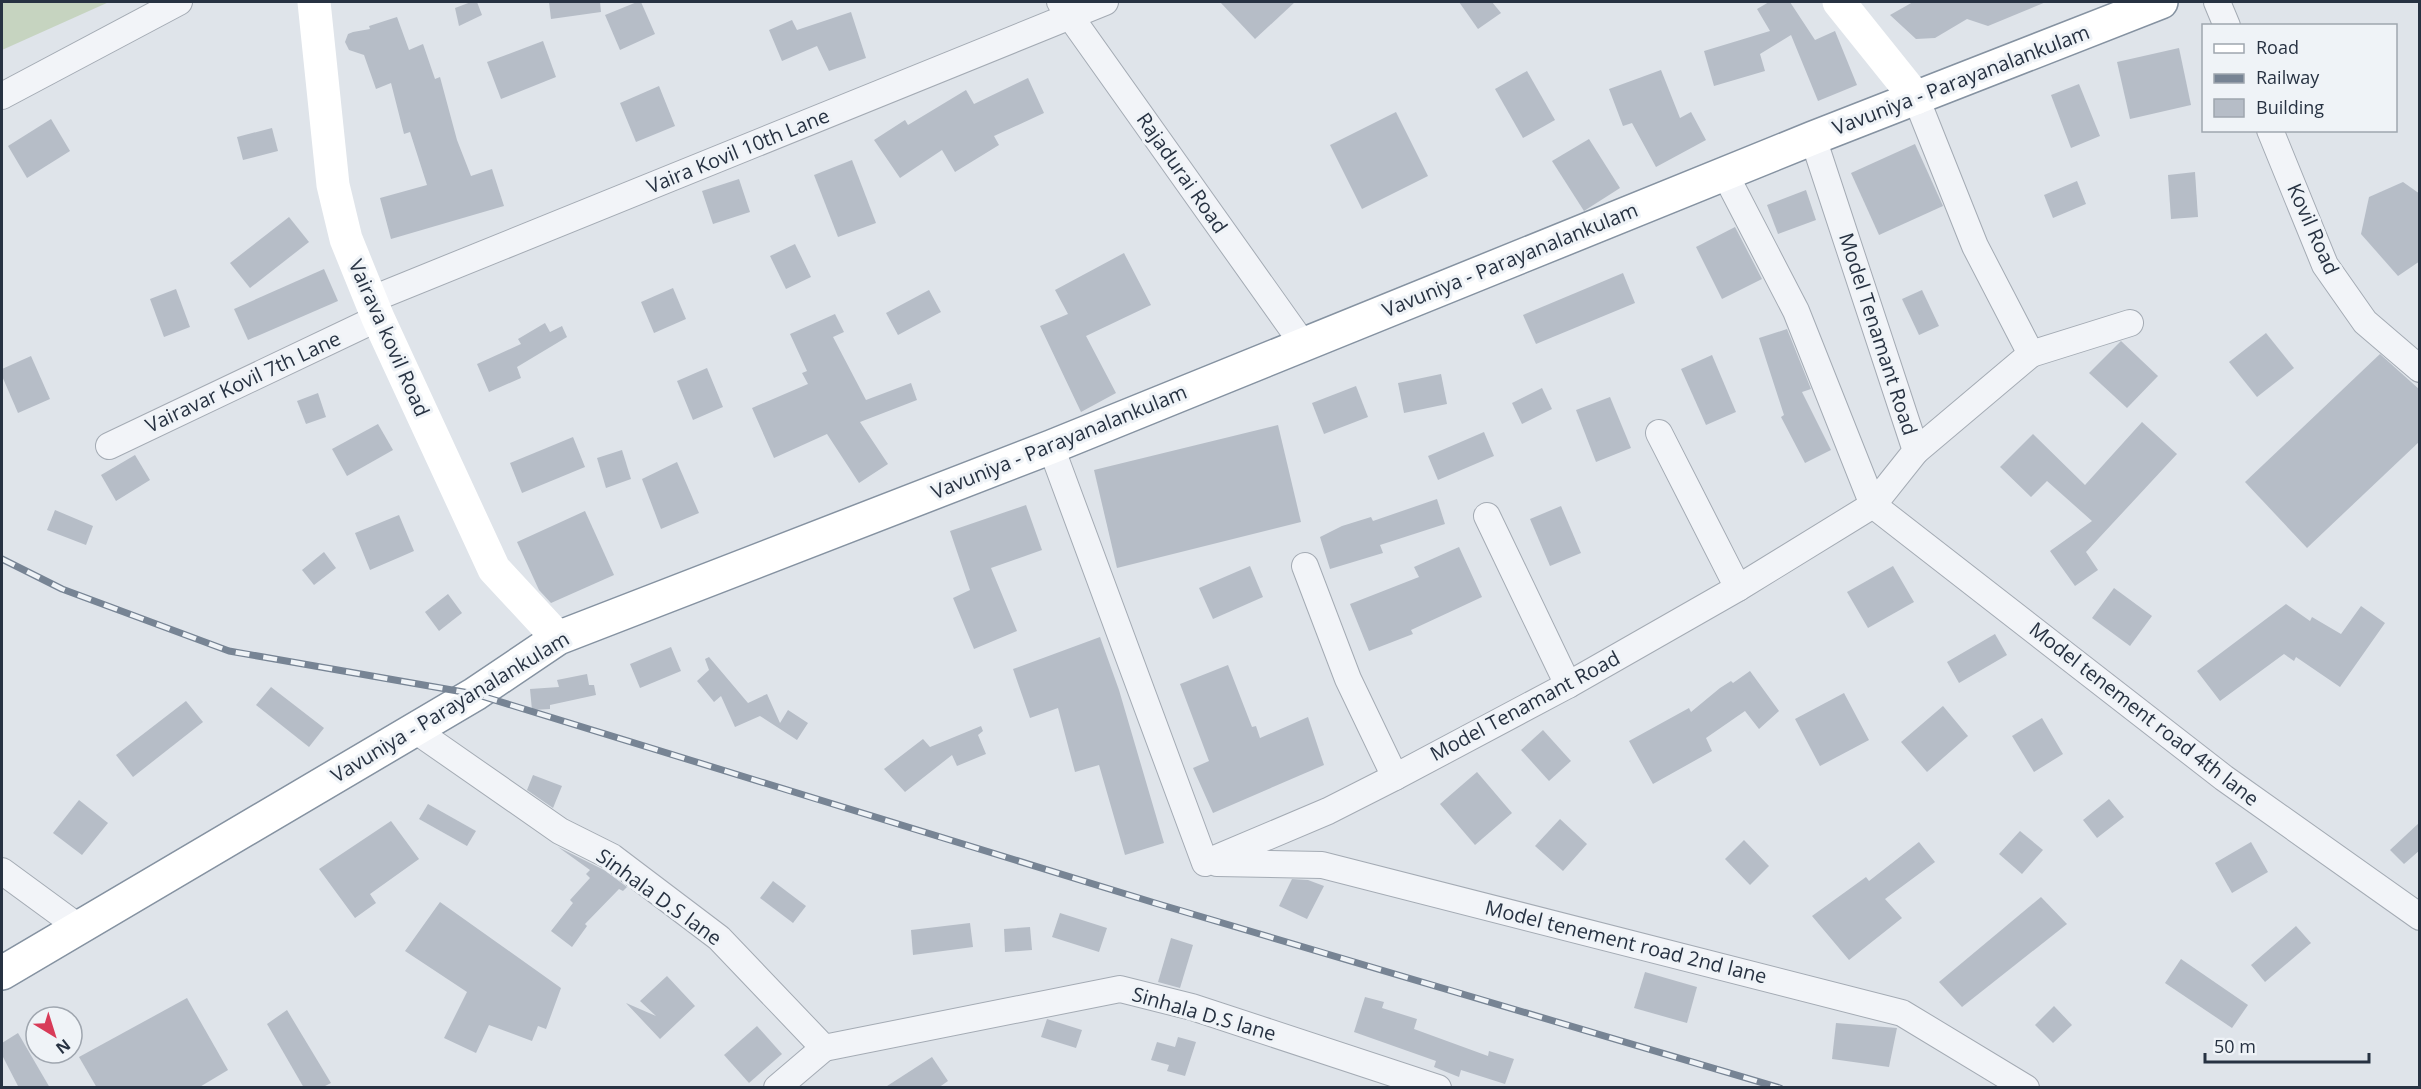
<svg xmlns="http://www.w3.org/2000/svg" width="2421" height="1089" font-family="'Open Sans',sans-serif">
	<style>
		.green { fill: #c6d4c0 }
		.building { fill: #b6bdc7 }
		.lines { fill: none; stroke-linecap: round; stroke-linejoin: round }
		.street-casing { stroke: #a4abb4; stroke-width: 28 }
		.highway-casing { stroke: #8592a1; stroke-width: 36 }
		.street { stroke: #f2f4f8; stroke-width: 26 }
		.secondary { stroke: #fff; stroke-width: 33 }
		.highway { stroke: #fff; stroke-width: 33 }
		.rail-casing { stroke: #778494; stroke-width: 7 }
		.rail { stroke: #eff3f7; stroke-width: 4.5; stroke-dasharray: 14; stroke-linecap: butt }
		.labels { text-anchor: middle; stroke-width: 6; stroke-linejoin: round; paint-order: stroke }
		.street-label { font-size: 20px; fill: #273242; stroke: #eff3f7 }
	</style>
	<rect width="100%" height="100%" fill="#dfe4ea"/>
	<polygon class="green" points="2,2 109,2 2,50"/>
	<g class="building">
		<polygon points="471,2 477,2 482,15 459,26 455,8"/>
		<polygon points="549,2 600,2 601,12 551,19"/>
		<polygon points="637,2 641,2 655,34 620,50 605,15"/>
		<polygon points="1220,2 1295,2 1255,39"/>
		<polygon points="1459,2 1492,2 1501,13 1478,29"/>
		<polygon points="1769,2 1790,2 1815,40 1835,31 1857,85 1818,101 1791,35 1760,54 1765,71 1714,86 1704,51 1770,31 1757,9"/>
		<polygon points="1913,2 2046,2 1988,26 1967,19 1935,38 1916,39 1890,15"/>
		<polygon points="851,12 866,58 829,71 817,46 782,61 769,30 792,20 797,30"/>
		<polygon points="397,17 409,50 423,44 435,79 440,77 457,140 471,176 492,169 504,206 391,239 380,198 427,185 410,132 404,134 391,83 376,89 364,55 349,50 345,42 348,34 353,32 370,29 369,26"/>
		<polygon points="543,41 556,77 501,99 487,62"/>
		<polygon points="2179,48 2191,105 2130,119 2117,62"/>
		<polygon points="1661,70 1680,118 1691,112 1706,140 1656,167 1632,123 1623,126 1609,89"/>
		<polygon points="1527,71 1555,120 1523,138 1495,89"/>
		<polygon points="1028,78 1044,113 994,136 999,145 955,172 942,150 900,178 874,140 905,120 908,125 966,90 974,104"/>
		<polygon points="2079,84 2100,136 2071,148 2051,95"/>
		<polygon points="659,86 675,126 636,142 620,103"/>
		<polygon points="1396,112 1428,176 1362,209 1330,145"/>
		<polygon points="51,119 70,151 27,178 8,146"/>
		<polygon points="272,128 278,151 243,160 237,137"/>
		<polygon points="1589,139 1620,188 1584,211 1552,161"/>
		<polygon points="1915,144 1943,206 1879,235 1851,173"/>
		<polygon points="852,160 876,223 838,237 814,175"/>
		<polygon points="2195,172 2198,217 2171,219 2168,175"/>
		<polygon points="739,179 750,212 713,224 702,191"/>
		<polygon points="2077,181 2086,204 2053,218 2044,195"/>
		<polygon points="2403,182 2420,194 2420,261 2398,276 2361,234 2369,197"/>
		<polygon points="1806,190 1816,220 1778,234 1767,205"/>
		<polygon points="289,217 309,242 250,288 230,263"/>
		<polygon points="1735,227 1762,279 1722,299 1696,247"/>
		<polygon points="795,244 811,277 786,289 770,256"/>
		<polygon points="1124,253 1151,305 1086,336 1116,393 1081,412 1040,326 1068,314 1055,290"/>
		<polygon points="324,269 338,301 248,340 234,309"/>
		<polygon points="1623,273 1635,303 1536,344 1523,315"/>
		<polygon points="673,288 686,319 654,333 641,302"/>
		<polygon points="176,289 190,327 164,337 150,299"/>
		<polygon points="929,290 941,312 898,335 886,313"/>
		<polygon points="1922,290 1939,326 1919,335 1902,299"/>
		<polygon points="835,314 844,332 833,337 866,400 911,383 917,400 860,422 888,464 859,483 827,434 774,458 752,408 808,384 802,373 807,371 790,334"/>
		<polygon points="545,323 550,332 562,326 567,337 517,367 521,378 489,392 477,364 521,344 518,339"/>
		<polygon points="1787,329 1811,389 1802,392 1831,450 1805,463 1781,417 1784,415 1759,338"/>
		<polygon points="2266,333 2294,368 2257,397 2229,362"/>
		<polygon points="2121,341 2158,376 2127,408 2089,373"/>
		<polygon points="2380,354 2420,390 2420,441 2307,548 2245,482"/>
		<polygon points="1712,355 1736,412 1706,425 1681,369"/>
		<polygon points="31,356 50,399 18,413 2,376 2,369"/>
		<polygon points="707,368 723,407 693,420 677,381"/>
		<polygon points="1441,374 1447,404 1404,413 1398,383"/>
		<polygon points="1356,386 1368,417 1324,434 1312,403"/>
		<polygon points="1542,388 1552,409 1522,424 1512,403"/>
		<polygon points="318,393 326,417 306,424 297,401"/>
		<polygon points="1610,397 1631,448 1596,462 1576,410"/>
		<polygon points="2142,422 2177,454 2086,552 2098,570 2075,586 2050,551 2092,521 2047,481 2031,497 2000,467 2033,434 2085,485"/>
		<polygon points="378,424 393,450 347,476 332,449"/>
		<polygon points="1278,425 1301,522 1117,568 1094,470"/>
		<polygon points="1484,432 1494,456 1438,480 1428,456"/>
		<polygon points="573,437 585,467 522,493 510,463"/>
		<polygon points="622,450 631,479 606,488 597,458"/>
		<polygon points="135,455 150,480 116,501 101,475"/>
		<polygon points="677,462 699,513 661,529 642,479"/>
		<polygon points="1437,499 1445,524 1380,545 1383,553 1330,569 1320,537 1342,526 1371,517 1373,521"/>
		<polygon points="1026,505 1042,550 991,568 1017,631 974,649 953,598 970,590 950,531"/>
		<polygon points="1561,506 1581,553 1550,566 1530,519"/>
		<polygon points="55,510 93,526 86,545 47,530"/>
		<polygon points="585,511 614,575 551,603 539,590 517,542"/>
		<polygon points="399,515 414,551 370,570 355,533"/>
		<polygon points="1459,547 1482,597 1411,630 1413,634 1369,651 1350,604 1419,577 1414,567"/>
		<polygon points="324,552 336,568 314,585 302,570"/>
		<polygon points="1250,566 1263,597 1213,619 1199,588"/>
		<polygon points="1893,566 1914,602 1868,628 1847,592"/>
		<polygon points="2114,588 2152,616 2130,646 2092,618"/>
		<polygon points="448,594 462,613 439,631 425,612"/>
		<polygon points="2286,604 2310,621 2312,617 2341,634 2361,606 2385,623 2340,687 2296,657 2294,661 2284,654 2220,701 2197,671"/>
		<polygon points="1995,634 2007,655 1959,683 1947,662"/>
		<polygon points="1100,637 1119,690 1164,843 1125,855 1099,765 1075,772 1058,708 1030,718 1013,669"/>
		<polygon points="671,647 681,671 640,688 630,664"/>
		<polygon points="709,657 748,703 767,694 780,723 788,710 808,723 797,740 760,716 735,727 721,696 714,702 697,681 709,670 705,659"/>
		<polygon points="1228,665 1252,727 1256,726 1260,738 1308,717 1324,765 1213,813 1193,768 1209,761 1180,684"/>
		<polygon points="1750,671 1779,711 1759,729 1745,711 1706,738 1712,751 1653,784 1629,741 1689,708 1691,712 1720,688 1731,681 1733,683"/>
		<polygon points="587,674 589,685 594,685 596,695 550,705 550,709 532,710 530,689 559,687 557,680"/>
		<polygon points="271,687 324,728 309,747 256,705"/>
		<polygon points="1844,693 1869,740 1820,766 1795,719"/>
		<polygon points="186,701 203,722 133,777 116,755"/>
		<polygon points="1943,706 1968,736 1927,772 1901,742"/>
		<polygon points="2042,718 2063,754 2034,772 2012,736"/>
		<polygon points="981,726 983,731 978,735 986,754 957,766 952,755 905,792 884,769 923,739 930,747"/>
		<polygon points="1543,730 1571,761 1549,781 1521,750"/>
		<polygon points="1477,772 1512,813 1475,845 1440,804"/>
		<polygon points="533,775 562,786 553,808 527,790"/>
		<polygon points="2109,799 2124,817 2097,838 2083,820"/>
		<polygon points="79,800 108,823 82,855 53,833"/>
		<polygon points="428,804 476,831 467,846 419,819"/>
		<polygon points="1560,819 1587,844 1563,871 1535,846"/>
		<polygon points="391,821 419,859 370,894 376,903 355,918 319,869"/>
		<polygon points="2420,822 2420,850 2404,864 2390,850"/>
		<polygon points="2020,831 2043,850 2022,874 1999,854"/>
		<polygon points="1744,840 1769,866 1750,885 1725,859"/>
		<polygon points="1919,842 1935,862 1885,899 1902,918 1849,960 1812,916 1866,877 1869,881"/>
		<polygon points="2251,842 2268,872 2232,893 2215,863"/>
		<polygon points="558,847 604,870 627,887 623,891 619,889 585,924 587,926 572,947 551,931 573,903 570,900 590,878 586,874 590,870"/>
		<polygon points="1292,879 1308,880 1324,886 1307,919 1279,906"/>
		<polygon points="773,881 806,906 793,923 760,898"/>
		<polygon points="2041,897 2067,924 1962,1007 1939,982"/>
		<polygon points="440,902 561,988 546,1029 538,1026 532,1041 489,1025 476,1053 444,1038 467,992 405,951"/>
		<polygon points="1060,913 1107,928 1099,952 1052,937"/>
		<polygon points="970,923 973,947 913,955 911,930"/>
		<polygon points="2296,926 2311,943 2265,982 2251,965"/>
		<polygon points="1030,927 1032,950 1005,952 1004,929"/>
		<polygon points="1171,938 1193,945 1180,988 1158,982"/>
		<polygon points="2181,959 2248,1005 2232,1028 2165,983"/>
		<polygon points="1645,972 1697,987 1687,1023 1634,1008"/>
		<polygon points="667,976 695,1006 660,1039 626,1003 656,1016 640,1001"/>
		<polygon points="1365,997 1384,1002 1382,1008 1417,1019 1414,1029 1488,1056 1489,1051 1514,1059 1505,1084 1461,1070 1459,1077 1434,1067 1436,1061 1354,1032"/>
		<polygon points="187,998 228,1070 198,1088 97,1088 79,1057"/>
		<polygon points="2054,1006 2072,1025 2053,1043 2035,1025"/>
		<polygon points="287,1010 331,1083 321,1088 304,1088 267,1024"/>
		<polygon points="1047,1019 1082,1030 1076,1048 1041,1037"/>
		<polygon points="1836,1023 1897,1028 1889,1067 1832,1059"/>
		<polygon points="757,1026 782,1054 749,1083 724,1055"/>
		<polygon points="18,1033 50,1088 19,1088 2,1055 2,1043"/>
		<polygon points="1178,1037 1196,1042 1185,1076 1167,1071 1169,1065 1151,1060 1157,1042 1175,1047"/>
		<polygon points="932,1057 948,1081 938,1088 884,1088"/>
	</g>
	<g class="lines">
		<defs>
			<g id="street">
				<polyline points="1060,2 1303,344"/>
				<polyline points="2217,2 2227,26"/>
				<polyline points="2,96 179,2"/>
				<polyline points="2270,130 2325,265 2365,322 2420,369"/>
				<polyline points="1725,174 1796,311 1873,505 2224,778 2420,917"/>
				<polyline points="370,300 1105,2"/>
				<polyline points="2031,354 2130,323"/>
				<polyline points="1659,433 1738,588"/>
				<polyline points="109,446 378,318"/>
				<polyline points="1051,447 1205,863 1328,811 1395,777 1568,685 1738,588 1873,505 1916,451 1813,138"/>
				<polyline points="1916,451 2031,354 1975,246 1916,98"/>
				<polyline points="1487,516 1568,685"/>
				<polyline points="1305,566 1348,679 1395,777"/>
				<polyline points="415,730 560,831 612,857 719,938 824,1048 1120,989 1192,1007 1438,1088"/>
				<polyline points="1217,863 1322,865 1902,1013 2026,1088"/>
				<polyline points="2,871 77,926"/>
				<polyline points="777,1088 824,1048"/>
			</g>
			<polyline id="highway" points="2,973 475,694 558,638 1051,447 1813,138 2161,2"/>
		</defs>
		<use href="#street" class="street-casing"/>
		<use href="#highway" class="highway-casing"/>
		<use href="#street" class="street"/>
		<g class="secondary">
			<polyline points="314,2 333,185 346,239 378,318 494,569 558,638"/>
			<polyline points="1839,2 1916,98"/>
		</g>
		<use href="#highway" class="highway"/>
		<defs>
			<polyline id="rail" points="2,559 62,589 229,651 475,694 1155,903 1780,1088"/>
		</defs>
		<use href="#rail" class="rail-casing"/>
		<use href="#rail" class="rail"/>
	</g>
	<g class="labels">
		<g class="street-label">
			<text transform="translate(1961 80) rotate(-21)" y="7">Vavuniya - Parayanalankulam</text>
			<text transform="translate(738 151) rotate(-22)" y="7">Vaira Kovil 10th Lane</text>
			<text transform="translate(1182 173) rotate(55)" y="7">Rajadurai Road</text>
			<text transform="translate(2313 229) rotate(66)" y="7">Kovil Road</text>
			<text transform="translate(1510 260) rotate(-22)" y="7">Vavuniya - Parayanalankulam</text>
			<text transform="translate(1878 334) rotate(72)" y="7">Model Tenamant Road</text>
			<text transform="translate(389 338) rotate(66)" y="7">Vairava kovil Road</text>
			<text transform="translate(243 382) rotate(-25)" y="7">Vairavar Kovil 7th Lane</text>
			<text transform="translate(1059 442) rotate(-22)" y="7">Vavuniya - Parayanalankulam</text>
			<text transform="translate(1525 706) rotate(-28)" y="7">Model Tenamant Road</text>
			<text transform="translate(450 707) rotate(-31)" y="7">Vavuniya - Parayanalankulam</text>
			<text transform="translate(2144 714) rotate(38)" y="7">Model tenement road 4th lane</text>
			<text transform="translate(659 897) rotate(36)" y="7">Sinhala D.S lane</text>
			<text transform="translate(1626 942) rotate(14)" y="7">Model tenement road 2nd lane</text>
			<text transform="translate(1204 1014) rotate(16)" y="7">Sinhala D.S lane</text>
		</g>
	</g>
	<rect width="2421" height="1089" fill="none" stroke="#273242" stroke-width="6"/>
	<rect x="2202" y="24" width="195" height="108" fill="#eff3f7" stroke="#9fa6af" stroke-width="1.5"/>
	<rect x="2214" y="44" width="30" height="9" fill="#ffffff" stroke="#9fa6af" stroke-width="1.5"/>
	<text x="2256" y="54" font-size="18" fill="#273242">Road</text>
	<rect x="2214" y="74" width="30" height="9" fill="#778494" stroke="#9fa6af" stroke-width="1.5"/>
	<text x="2256" y="84" font-size="18" fill="#273242">Railway</text>
	<rect x="2214" y="99" width="30" height="18" fill="#b6bdc7" stroke="#9fa6af" stroke-width="1.5"/>
	<text x="2256" y="114" font-size="18" fill="#273242">Building</text>
	<g transform="translate(54 1035) rotate(142)"><circle r="28" fill="#eff3f7" stroke="#9fa6af" stroke-width="1.5"/>
	<path d="M0-4.5L10 22L0 15L-10 22Z" fill="#d83b58"/>
	<text y="-9" font-size="16" font-weight="bold" text-anchor="middle" fill="#273242">N</text>
	</g>
	<path d="M2205 1053v9h164v-9" fill="none" stroke="#273242" stroke-width="3"/>
	<text x="2214" y="1053" font-size="18" fill="#273242" stroke="#eff3f7" stroke-width="4.5" paint-order="stroke">50 m</text>
</svg>
